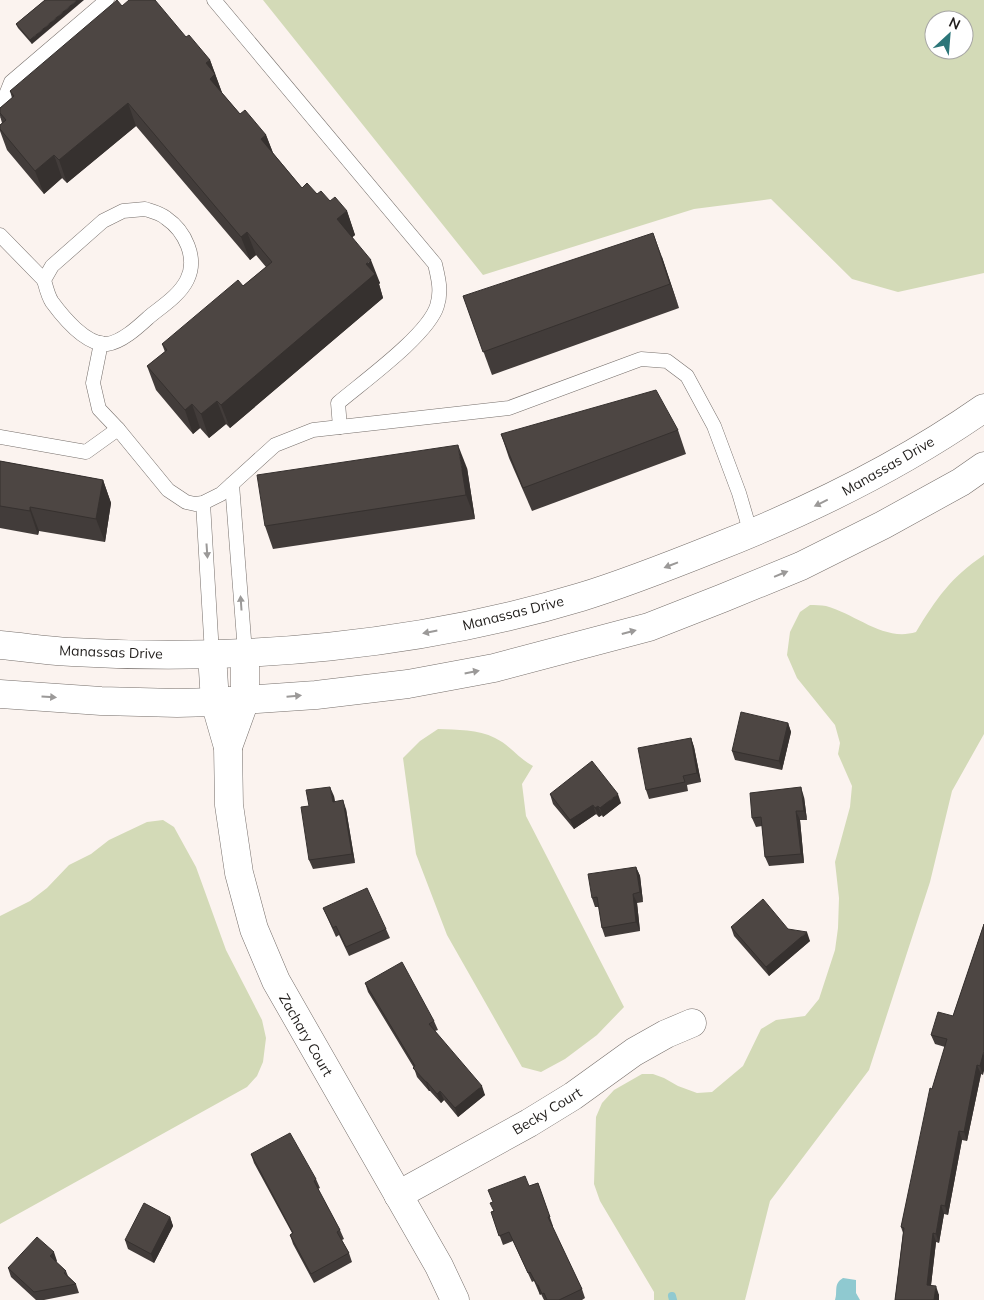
<svg xmlns="http://www.w3.org/2000/svg" width="984" height="1300" font-family="Mulish,sans-serif">
	<style>
		.green { fill: #d3dab7; fill-rule: evenodd }
		.water { fill: #8fc9d0 }
		.lines { fill: none; stroke-linecap: round; stroke-linejoin: round }
		.stream { stroke: #8fc9d0; stroke-width: 8 }
		.lane-casing { stroke: #766f6b; stroke-width: 15 }
		.street-casing { stroke: #766f6b; stroke-width: 29 }
		.secondary-casing { stroke: #766f6b; stroke-width: 29 }
		.lane { stroke: #fff; stroke-width: 14 }
		.street { stroke: #fff; stroke-width: 28 }
		.secondary { stroke: #fff; stroke-width: 28 }
		.wall { fill: #423c3a }
		.shaded-wall { fill: #36312f }
		.building { fill: #4d4643; stroke: #36312f }
		.oneway { fill: #9b9998 }
		.labels { text-anchor: middle; stroke-width: 5; stroke-linejoin: round; paint-order: stroke }
		.street-label { font-size: 14px; fill: #201d1b; stroke: #fff }
	</style>
	<rect width="100%" height="100%" fill="#fbf3ef"/>
	<g class="green">
		<path d="M263,0H984V273L898,292L852,279L771,199L694,209L483,275ZM934,20H964V50H934Z"/>
		<path d="M984,555V734L952,791L930,882L869,1070L770,1201L745,1300H654V1292L600,1201L594,1184L596,1117L602,1103L614,1090L642,1074H653L664,1078L678,1086L697,1093L712,1092L743,1066L761,1029L776,1020L805,1016L819,999L835,950L838,928L839,898L835,862L850,807L852,786L838,754L840,743L835,725L797,678L787,655L790,632L800,612L810,605C815,605 821,605 826,606C856,614 884,642 916,632C936,599 951,577 984,555Z"/>
		<path d="M438,729C457,730 478,729 495,738C510,745 519,759 533,766L522,784L526,816L624,1007L597,1035L565,1059L541,1072L522,1067L447,935L416,854L403,758L420,741Z"/>
		<polygon points="163,820 174,827 196,867 226,950 262,1020 266,1038 263,1062 257,1076 247,1087 0,1224 0,916 30,901 47,888 69,865 91,854 109,840 147,822"/>
	</g>
	<path class="water" d="M843,1278L856,1280V1293L860,1300H835C838,1291 833,1284 843,1278Z"/>
	<g class="lines">
		<polyline class="stream" points="672,1296 673,1300"/>
		<defs>
			<g id="lane">
				<path d="M214,0L435,264C438,277 442,291 437,306C428,335 364,381 338,403L340,427"/>
				<polyline points="0,110 11,82 107,0"/>
				<path d="M145,209C151,211 160,213 166,218C185,231 198,258 187,280C179,296 161,307 149,317C138,327 122,342 107,344C86,345 63,317 52,302C48,296 46,287 44,280L52,266L103,221L123,211Z"/>
				<polyline points="0,235 44,280"/>
				<polyline points="101,343 93,383 99,409 118,429 168,490 186,502 195,504 203,503 221,494 275,445 313,430 509,408 641,359 667,361 687,376 714,426 739,493 751,534"/>
				<polyline points="0,437 86,452 118,429"/>
				<polyline points="232,484 245,652"/>
				<polyline points="203,503 212,654"/>
			</g>
			<g id="street">
				<polyline points="212,654 215,702 228,747 229,805 239,873 254,929 276,981 439,1266 455,1300"/>
				<polyline points="228,747 245,700 245,652"/>
				<polyline points="398,1195 529,1123 573,1096 634,1052 666,1034 692,1023"/>
			</g>
			<g id="secondary">
				<path d="M0,645C24,647 48,651 72,652C241,662 419,646 581,597C627,583 672,565 717,547C811,510 901,466 984,408"/>
				<polyline points="0,694 101,701 177,703 215,702 316,695 408,684 494,668 649,627 723,598 801,566 883,525 961,482 984,466"/>
			</g>
		</defs>
		<use href="#lane" class="lane-casing"/>
		<use href="#street" class="street-casing"/>
		<use href="#secondary" class="secondary-casing"/>
		<use href="#lane" class="lane"/>
		<use href="#street" class="street"/>
		<use href="#secondary" class="secondary"/>
	</g>
	<g class="wall">
		<polygon points="45,0 32,44 18,28 16,24"/>
		<polygon points="122,6 186,37 210,60 222,93 240,114 266,135 273,153 302,188 317,194 347,211 355,235 352,237 380,283 379,284 383,298 230,428 226,424 209,438 200,428 193,434 156,390 147,366 165,352 162,344 243,286 266,267 256,255 250,260 136,126 67,183 62,178 44,194 7,150 0,131 0,125 2,123 0,116 0,108 12,98 10,91"/>
		<polygon points="662,257 679,308 492,375 463,296"/>
		<polygon points="678,430 686,454 532,511 509,458 501,434"/>
		<polygon points="0,461 103,480 111,503 105,542 39,531 38,535 0,528"/>
		<polygon points="467,468 475,519 273,549 265,526"/>
		<polygon points="788,723 791,732 782,770 735,760 732,751"/>
		<polygon points="691,738 694,747 701,782 687,785 688,791 649,799 646,790"/>
		<polygon points="550,794 621,803 603,817 602,815 599,817 596,814 574,829 553,804"/>
		<polygon points="334,796 335,802 346,809 355,863 313,869 309,860 309,806"/>
		<polygon points="804,797 807,820 800,820 804,863 769,866 765,857 762,826 756,827 752,818"/>
		<polygon points="636,867 640,876 643,902 637,903 640,931 605,937 602,928 599,907 595,907 592,898"/>
		<polygon points="323,908 386,929 390,938 349,956 339,935 336,937"/>
		<polygon points="984,924 983,1075 981,1074 967,1141 962,1140 948,1215 944,1214 939,1243 936,1242 931,1285 939,1295 939,1300 895,1300 903,1233 901,1227 932,1089 945,1047 935,1044 931,1035 953,1016"/>
		<polygon points="731,927 788,929 810,941 769,976 734,936"/>
		<polygon points="365,983 434,1021 438,1030 435,1031 485,1095 458,1117 444,1100 441,1103 430,1091 429,1091 417,1077 414,1068 368,992"/>
		<polygon points="251,1154 316,1179 320,1188 318,1189 340,1230 344,1239 342,1240 349,1253 352,1262 314,1283 293,1244 290,1235 292,1233 254,1163"/>
		<polygon points="538,1183 553,1226 552,1226 582,1289 585,1298 582,1300 544,1300 541,1294 540,1295 534,1281 532,1282 513,1241 503,1245 491,1212 493,1211 529,1186"/>
		<polygon points="170,1217 173,1226 154,1263 128,1249 125,1240"/>
		<polygon points="57,1261 56,1262 66,1271 68,1276 76,1284 79,1293 44,1300 36,1300 11,1277 8,1268"/>
	</g>
	<g class="shaded-wall">
		<polygon points="77,0 84,0 32,44 30,40"/>
		<polygon points="210,60 224,98 210,79 206,63"/>
		<polygon points="128,103 136,126 67,183 59,160"/>
		<polygon points="266,135 275,158 261,139"/>
		<polygon points="54,155 62,178 44,194 35,171"/>
		<polygon points="347,211 355,235 346,243 337,219"/>
		<polygon points="247,232 256,255 250,260 241,237"/>
		<polygon points="653,233 662,257 679,308 670,284"/>
		<polygon points="371,260 380,283 379,284 383,298 230,428 221,405"/>
		<polygon points="217,401 226,424 209,438 201,414"/>
		<polygon points="192,404 200,428 193,434 185,410"/>
		<polygon points="458,445 467,468 475,519 466,495"/>
		<polygon points="103,480 111,503 105,542 96,519"/>
		<polygon points="30,507 39,531 38,535 30,511"/>
		<polygon points="788,723 791,732 782,770 779,761"/>
		<polygon points="691,738 694,747 701,782 697,773"/>
		<polygon points="330,787 334,796 336,811 333,802"/>
		<polygon points="801,787 804,797 807,820 804,811"/>
		<polygon points="618,794 621,803 603,817 600,808"/>
		<polygon points="343,800 346,809 355,863 352,854"/>
		<polygon points="593,805 596,814 574,829 570,820"/>
		<polygon points="598,806 602,815 599,817 595,808"/>
		<polygon points="796,811 800,820 804,863 801,854"/>
		<polygon points="636,867 640,876 643,902 640,892"/>
		<polygon points="633,894 637,903 640,931 636,922"/>
		<polygon points="807,932 810,941 769,976 766,967"/>
		<polygon points="984,1051 984,1071 983,1075 980,1066"/>
		<polygon points="977,1065 981,1074 967,1141 964,1132"/>
		<polygon points="426,1082 427,1082 430,1091 429,1091"/>
		<polygon points="482,1086 485,1095 458,1117 455,1108"/>
		<polygon points="440,1091 444,1100 441,1103 437,1094"/>
		<polygon points="959,1131 962,1140 948,1215 945,1206"/>
		<polygon points="941,1205 944,1214 939,1243 936,1234"/>
		<polygon points="170,1217 173,1226 154,1263 151,1254"/>
		<polygon points="933,1233 936,1242 930,1294 927,1285"/>
		<polygon points="54,1252 57,1261 53,1266 50,1256"/>
		<polygon points="537,1285 538,1285 541,1294 540,1295"/>
		<polygon points="936,1286 939,1295 939,1300 934,1300"/>
	</g>
	<g class="building">
		<polygon points="45,0 77,0 30,40 16,24"/>
		<polygon points="117,0 122,6 129,0 155,0 186,37 189,35 210,60 206,63 215,74 210,79 240,114 245,110 266,135 261,139 302,188 307,183 317,194 321,191 330,201 335,197 347,211 337,219 371,260 366,264 375,274 221,405 217,401 201,414 192,404 185,410 147,366 167,350 162,344 238,280 243,286 272,262 247,232 241,237 128,103 59,160 54,155 35,171 0,129 0,125 6,120 0,113 0,108 14,96 10,91"/>
		<polygon points="653,233 670,284 483,352 463,296"/>
		<polygon points="656,390 678,430 523,488 501,434"/>
		<polygon points="458,445 466,495 265,526 257,475"/>
		<polygon points="0,461 103,480 96,519 30,507 30,511 0,506"/>
		<polygon points="741,712 788,723 779,761 732,751"/>
		<polygon points="691,738 697,773 683,776 685,782 646,790 638,748"/>
		<polygon points="592,761 618,794 600,808 598,806 595,808 593,805 570,820 550,794"/>
		<polygon points="330,787 333,802 343,800 352,854 309,860 301,807 309,806 306,790"/>
		<polygon points="801,787 804,811 796,811 801,854 765,857 761,817 752,818 750,793"/>
		<polygon points="636,867 640,892 633,894 636,922 602,928 597,897 592,898 588,874"/>
		<polygon points="367,888 386,929 346,947 336,926 333,928 323,908"/>
		<polygon points="763,899 788,929 807,932 766,967 731,927"/>
		<polygon points="984,924 984,1051 980,1066 977,1065 964,1132 959,1131 945,1206 941,1205 936,1234 933,1233 927,1285 936,1286 934,1300 895,1300 904,1228 901,1227 930,1088 932,1089 947,1039 931,1035 938,1012 953,1016"/>
		<polygon points="402,962 434,1021 429,1024 482,1086 455,1108 440,1091 437,1094 427,1082 426,1082 413,1068 415,1066 365,983"/>
		<polygon points="290,1133 316,1179 314,1181 340,1230 337,1232 349,1253 311,1274 290,1235 293,1233 251,1154"/>
		<polygon points="525,1176 529,1186 538,1183 550,1217 548,1217 582,1289 559,1300 547,1300 544,1293 542,1294 538,1285 537,1285 530,1272 528,1273 509,1232 499,1236 491,1212 494,1211 490,1203 493,1202 488,1190"/>
		<polygon points="144,1203 170,1217 151,1254 125,1240"/>
		<polygon points="37,1237 54,1252 50,1256 66,1271 64,1273 76,1284 34,1292 8,1268"/>
	</g>
	<defs><path id="oneway-solid" d="M-6-.8H1V-3.2L6.5 0L1 3.2V.8H-6Z" transform="scale(1.25)"/></defs>
	<g class="oneway">
		<use href="#oneway-solid" transform="translate(821 503) rotate(154)"/>
		<use href="#oneway-solid" transform="translate(207 551) rotate(86)"/>
		<use href="#oneway-solid" transform="translate(671 565) rotate(159)"/>
		<use href="#oneway-solid" transform="translate(781 574) rotate(-22)"/>
		<use href="#oneway-solid" transform="translate(241 603) rotate(-94)"/>
		<use href="#oneway-solid" transform="translate(430 632) rotate(169)"/>
		<use href="#oneway-solid" transform="translate(629 632) rotate(-15)"/>
		<use href="#oneway-solid" transform="translate(472 672) rotate(-11)"/>
		<use href="#oneway-solid" transform="translate(294 696) rotate(-5)"/>
		<use href="#oneway-solid" transform="translate(49 697) rotate(4)"/>
	</g>
	<g class="labels">
		<g class="street-label">
			<text transform="translate(888 466) rotate(-30)" y="5">Manassas Drive</text>
			<text transform="translate(513 613) rotate(-14)" y="5">Manassas Drive</text>
			<text transform="translate(111 652) rotate(2)" y="5">Manassas Drive</text>
			<text transform="translate(306 1035) rotate(60)" y="5">Zachary Court</text>
			<text transform="translate(547 1111) rotate(-31)" y="5">Becky Court</text>
		</g>
	</g>
	<g transform="translate(949 35) rotate(26)"><circle r="24" fill="#ffffff" stroke="#a6a5a4"/>
	<path d="M0-4L9 19L0 12L-9 19Z" fill="#2c7679"/>
	<text y="-8" font-size="14" font-weight="bold" text-anchor="middle" fill="#201d1b">N</text>
	</g>
</svg>
